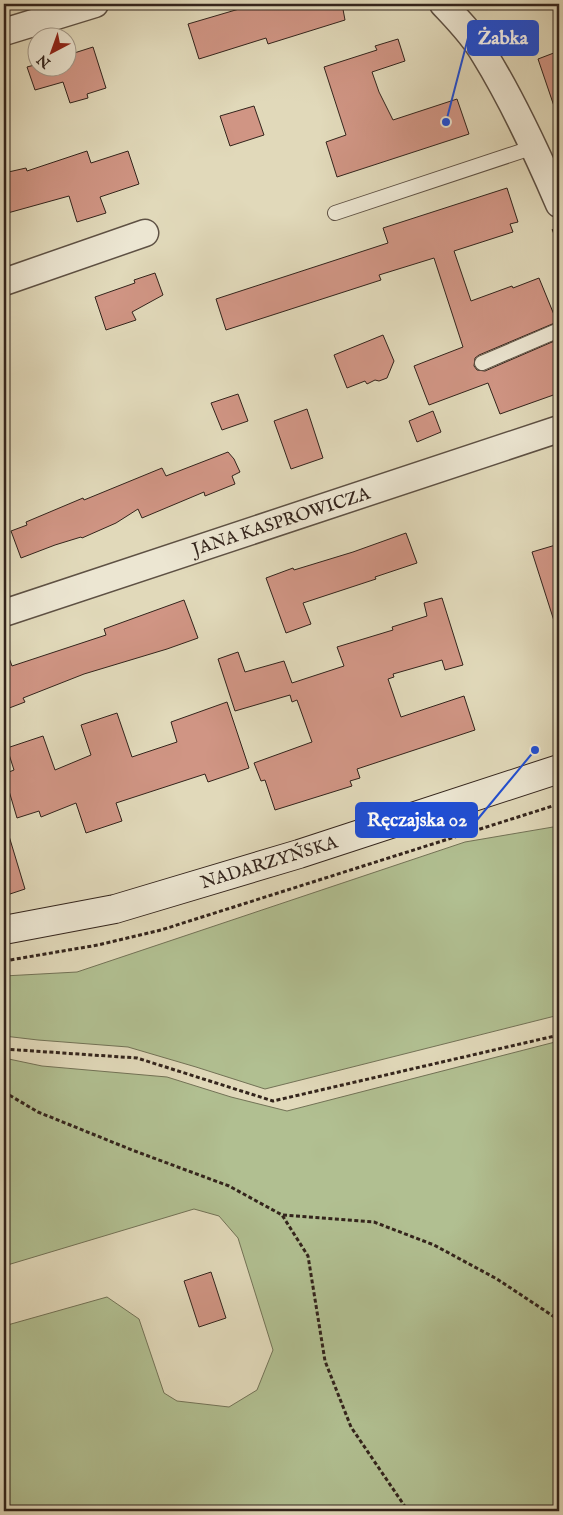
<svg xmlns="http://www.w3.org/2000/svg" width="563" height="1515" font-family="'IM FELL English',serif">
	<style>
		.green { fill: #b1bf91; stroke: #727256 }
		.building { fill: #d09584; stroke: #33241c }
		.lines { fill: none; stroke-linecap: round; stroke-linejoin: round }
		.lane-casing { stroke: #5e5144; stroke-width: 16 }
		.street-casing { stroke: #5e5144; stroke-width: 29 }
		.secondary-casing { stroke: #33241c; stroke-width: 30 }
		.path { stroke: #33241c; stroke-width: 3; stroke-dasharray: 4 2.5; stroke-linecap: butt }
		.lane { stroke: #ece6d2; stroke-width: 14 }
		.street { stroke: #ece6d2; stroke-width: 26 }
		.secondary { stroke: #ece6d2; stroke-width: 28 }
		.labels { text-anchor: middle; stroke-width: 4; stroke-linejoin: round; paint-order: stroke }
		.street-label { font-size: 18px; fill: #33241c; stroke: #ece6d2 }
		.leader { fill: none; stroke: #1d4ed8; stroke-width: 2 }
		.callout-dot { fill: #1d4ed8; stroke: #ece6d2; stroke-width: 2 }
		.callout { fill: #1d4ed8; stroke: #1d4ed8; stroke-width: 2 }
		.callout-label { font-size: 19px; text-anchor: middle; font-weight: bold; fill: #fff }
	</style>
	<rect width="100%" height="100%" fill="#e1d9ba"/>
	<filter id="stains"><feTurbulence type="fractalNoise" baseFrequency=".004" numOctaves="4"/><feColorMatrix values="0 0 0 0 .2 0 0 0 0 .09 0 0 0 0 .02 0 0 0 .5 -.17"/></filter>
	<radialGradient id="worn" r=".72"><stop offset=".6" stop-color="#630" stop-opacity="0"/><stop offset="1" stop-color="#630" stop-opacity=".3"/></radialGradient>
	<g class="green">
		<polygon points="559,826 559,1015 265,1089 196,1067 128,1047 38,1040 4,1036 4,976 77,972 465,842"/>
		<polygon points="559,1041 559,1511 4,1511 4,1326 107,1297 139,1319 164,1393 177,1401 229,1407 257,1390 273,1350 238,1238 219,1216 194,1209 4,1266 4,1058 42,1066 167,1077 231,1097 287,1111"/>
	</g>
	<g class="building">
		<polygon points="256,4 342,4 345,20 268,44 266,38 199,59 188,24"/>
		<polygon points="398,39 405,61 372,72 379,92 393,120 457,99 469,134 337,177 326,142 346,135 324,67 377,50 375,46"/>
		<polygon points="93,47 106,88 87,94 88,98 70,103 63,82 35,90 27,67 38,64 38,68 68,68 68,55"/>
		<polygon points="559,51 559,112 556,112 538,59"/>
		<polygon points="254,106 264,135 230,146 220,116"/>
		<polygon points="87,151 91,163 128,151 139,184 100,197 106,213 77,222 69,196 4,214 4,173 26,168 27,171"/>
		<polygon points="507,188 518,222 510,224 513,232 454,251 471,301 512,286 513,288 539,278 557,322 479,355 475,358 474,366 477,370 485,371 559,339 559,393 500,414 488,383 429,405 414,366 463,347 434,258 379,275 381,280 226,330 216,299 388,243 383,228"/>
		<polygon points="155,273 163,295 132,312 136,320 106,330 95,297 135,283 134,280"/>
		<polygon points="383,335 394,361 387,378 379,381 375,380 367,384 365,381 347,388 334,355"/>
		<polygon points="238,394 248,421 222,430 211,403"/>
		<polygon points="307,409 323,458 291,469 274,421"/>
		<polygon points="433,411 441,432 417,442 409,421"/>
		<polygon points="228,452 234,459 240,472 232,476 235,484 205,496 204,492 142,518 138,509 116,523 82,538 81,537 55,545 21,558 11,531 27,525 26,522 83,498 84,500 162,468 166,476"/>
		<polygon points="406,533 417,563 375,577 376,579 303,603 311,624 286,633 266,578 293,568 294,570 353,552"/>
		<polygon points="559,544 559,623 555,624 532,552"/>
		<polygon points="442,598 463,665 445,670 442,660 393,674 394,677 388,679 401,717 464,696 475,730 357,769 360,778 350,781 352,786 275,810 265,780 261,781 254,763 312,742 297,700 292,702 290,695 235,711 218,659 238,652 245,672 284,661 292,683 344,666 337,647 393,630 392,627 427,616 424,603"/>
		<polygon points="184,600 198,638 167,649 84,674 23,698 25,702 4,710 4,650 6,650 12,666 106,635 104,629"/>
		<polygon points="227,702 249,768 208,782 205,774 116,803 122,821 86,833 76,803 41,817 39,811 17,818 4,774 14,770 7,748 43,736 55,770 91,755 81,725 117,713 132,757 177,742 171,722"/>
		<polygon points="9,836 25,889 4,896 4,837"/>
		<polygon points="211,1272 226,1318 199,1327 184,1281"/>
	</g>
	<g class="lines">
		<defs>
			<g id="lane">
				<polyline points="335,213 534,147"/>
				<polyline points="482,363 559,330"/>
			</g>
			<g id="street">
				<path d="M443,4C457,19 473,35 484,54C513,101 537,153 559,204"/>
				<polyline points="4,32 95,4"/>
				<polyline points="4,282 145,233"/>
				<polyline points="4,613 559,429"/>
			</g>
			<polyline id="secondary" points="4,930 115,909 299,854 559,769"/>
		</defs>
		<use href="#lane" class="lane-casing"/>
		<use href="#street" class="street-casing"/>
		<use href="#secondary" class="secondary-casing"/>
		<g class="path">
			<polyline points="553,229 559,244"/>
			<polyline points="4,961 98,945 161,930 559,804"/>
			<polyline points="4,1049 137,1058 273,1101 559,1035"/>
			<polyline points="4,1092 38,1112 132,1150 229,1186 282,1215 308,1256 325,1361 351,1427 408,1511"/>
			<polyline points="283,1215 374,1222 434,1245 497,1279 559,1320"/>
		</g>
		<use href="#lane" class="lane"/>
		<use href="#street" class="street"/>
		<use href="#secondary" class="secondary"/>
	</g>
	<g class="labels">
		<g class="street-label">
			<text transform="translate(281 521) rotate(-18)" y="6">JANA KASPROWICZA</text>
			<text transform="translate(269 862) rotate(-17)" y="6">NADARZYŃSKA</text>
		</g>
	</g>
	<path class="leader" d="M446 122L468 38M535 750L477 820"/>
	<g class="callout-dot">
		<circle cx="446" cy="122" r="5"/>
		<circle cx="535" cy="750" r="5"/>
	</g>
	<g class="callout">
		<rect x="468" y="21" width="70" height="34" rx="5"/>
		<rect x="356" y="803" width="121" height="34" rx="5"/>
	</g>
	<g class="callout-label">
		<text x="503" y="44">Żabka</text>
		<text x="417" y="826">Ręczajska 02</text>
	</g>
	<rect width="563" height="1515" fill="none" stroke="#e1d9ba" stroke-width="20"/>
	<rect x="5" y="5" width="553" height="1505" fill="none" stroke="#33241c" stroke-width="2.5"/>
	<rect x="10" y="10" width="543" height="1495" fill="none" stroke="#33241c"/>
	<g transform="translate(52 52) rotate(221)"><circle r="24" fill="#ece6d2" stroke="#a29889"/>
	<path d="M0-4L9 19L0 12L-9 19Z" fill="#8f2418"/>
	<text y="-8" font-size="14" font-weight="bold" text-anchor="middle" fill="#33241c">N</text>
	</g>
	<rect width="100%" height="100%" filter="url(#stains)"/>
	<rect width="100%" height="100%" fill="url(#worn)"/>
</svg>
